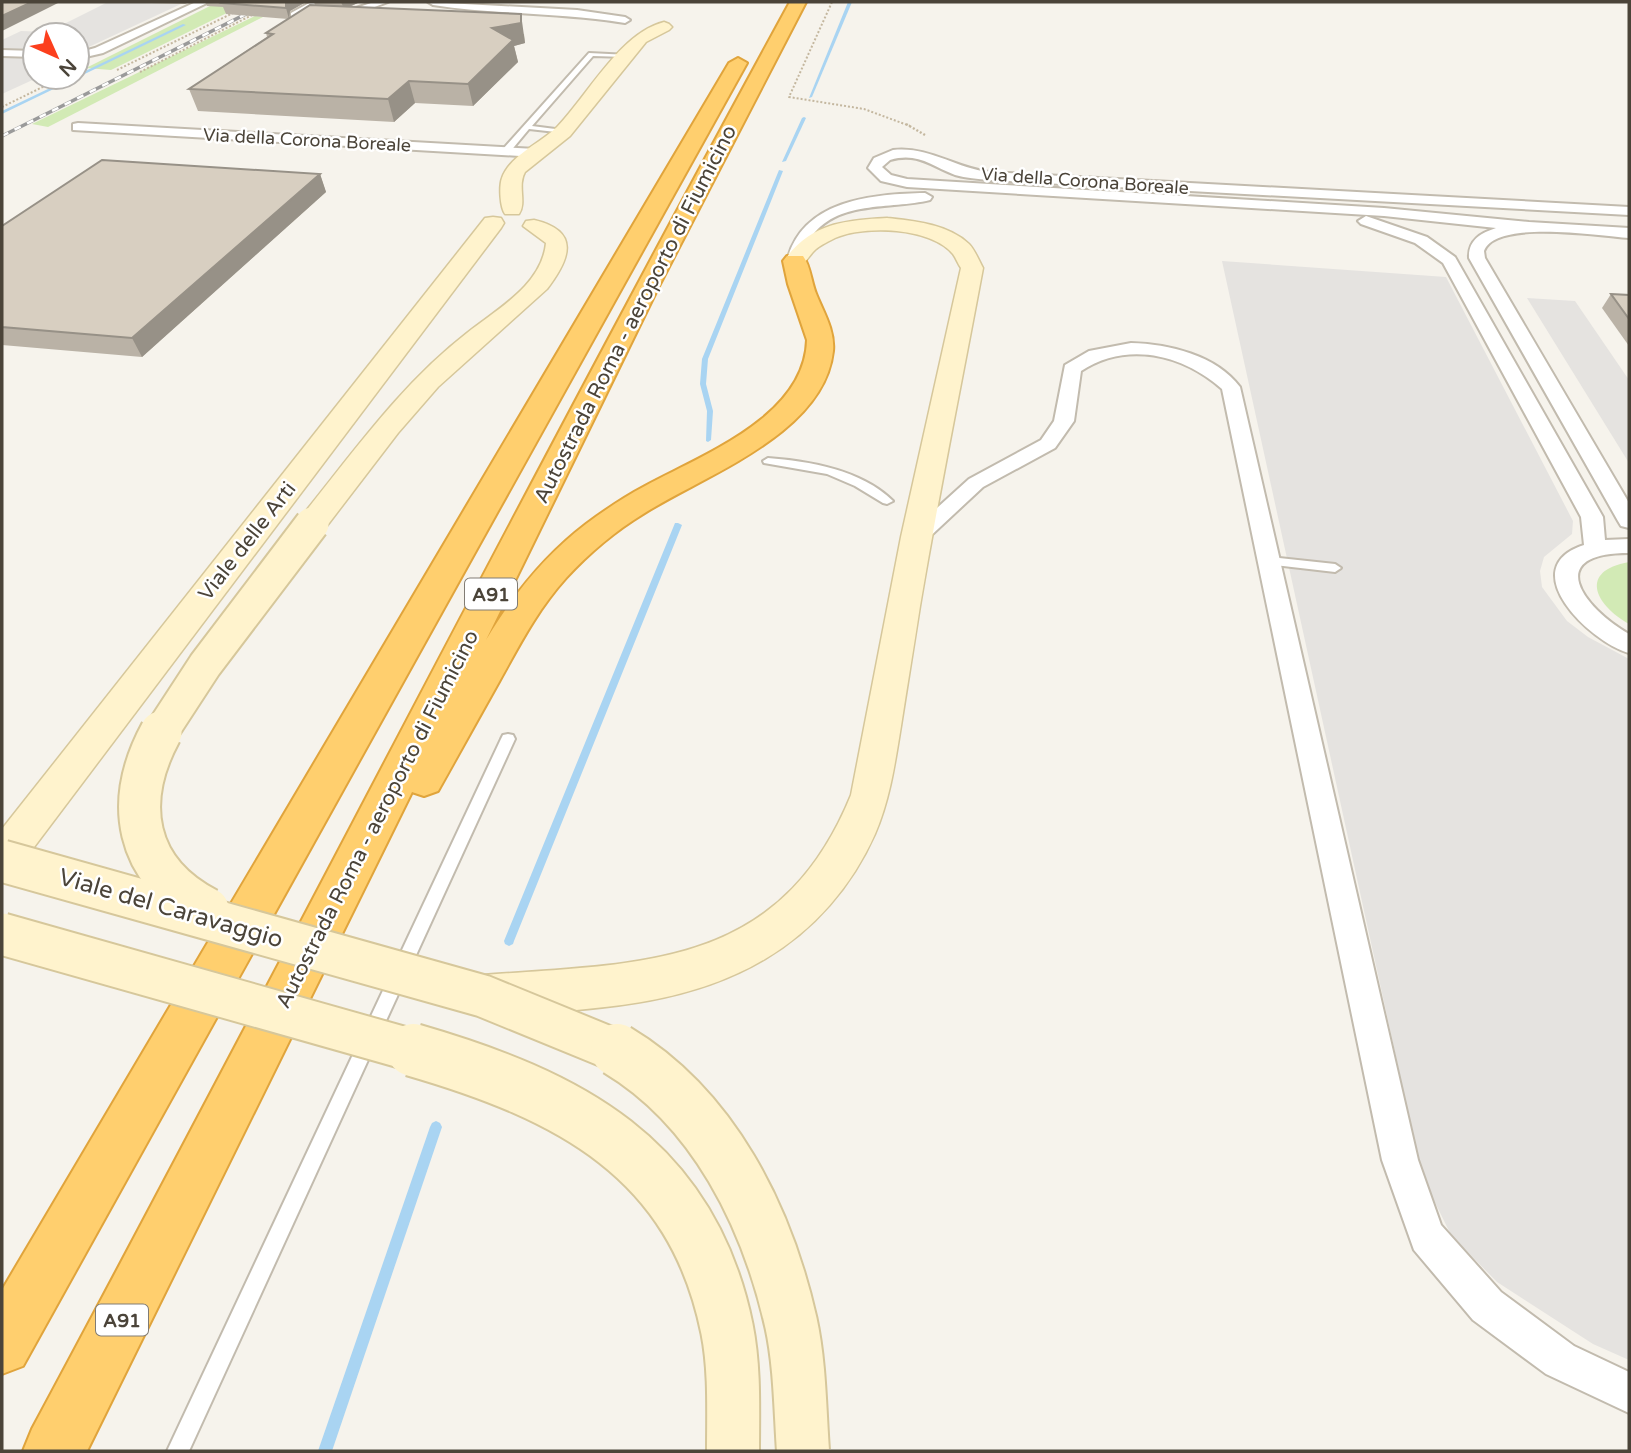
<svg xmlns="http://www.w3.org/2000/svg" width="1631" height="1453" font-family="'Varela Round',sans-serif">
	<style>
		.green { fill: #d2eab5 }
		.parking { fill: #e5e3e0 }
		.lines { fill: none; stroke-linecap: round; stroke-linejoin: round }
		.stream { fill: #a9d4f2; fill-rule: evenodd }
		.lane-casing { stroke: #c2bbae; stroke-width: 4 }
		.street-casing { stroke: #c2bbae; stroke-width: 4 }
		.secondary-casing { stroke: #d6c79b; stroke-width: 3 }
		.highway-casing { stroke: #e0a43c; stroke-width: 4 }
		.path-far1 { stroke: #c4b79f; stroke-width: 2; stroke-dasharray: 2 2; stroke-linecap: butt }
		.path { stroke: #c4b79f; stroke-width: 2.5; stroke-dasharray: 2 2; stroke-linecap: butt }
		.lane { fill: #fff; fill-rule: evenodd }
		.street { fill: #fff; fill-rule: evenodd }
		.secondary { fill: #fff3cd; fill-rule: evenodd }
		.highway { fill: #ffcf6e; fill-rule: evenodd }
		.rail-casing { stroke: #9a9a9a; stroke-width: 3.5 }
		.rail { stroke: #fff; stroke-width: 2.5; stroke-dasharray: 7; stroke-linecap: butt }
		.secondary-bridge-far2-casing { stroke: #d6c79b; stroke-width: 37; stroke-linecap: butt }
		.secondary-bridge-far1-casing { stroke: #d6c79b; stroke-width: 45; stroke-linecap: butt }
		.secondary-bridge-casing { stroke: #d6c79b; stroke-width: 56; stroke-linecap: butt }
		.secondary-bridge-far2 { stroke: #fff3cd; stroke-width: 33 }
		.secondary-bridge-far1 { stroke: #fff3cd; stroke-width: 41 }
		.secondary-bridge { stroke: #fff3cd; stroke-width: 52 }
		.wall { fill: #bab2a6 }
		.shaded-wall { fill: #979187 }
		.building { fill: #d8cfc1; stroke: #979187; stroke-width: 2 }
		.labels { text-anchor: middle; stroke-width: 5; stroke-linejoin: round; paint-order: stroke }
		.far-street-label { font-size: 18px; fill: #4b4439; stroke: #fff }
		.shield { fill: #fff; stroke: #817c74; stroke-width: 2 }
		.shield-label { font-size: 19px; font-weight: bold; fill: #4b4439 }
		.street-label { font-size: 21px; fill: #4b4439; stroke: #fff }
		.near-street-label { font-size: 24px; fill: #4b4439; stroke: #fff }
	</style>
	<rect width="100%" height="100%" fill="#f6f3ec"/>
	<g class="green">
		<polygon points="212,5 239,7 111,70 86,68"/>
		<polygon points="255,16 263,17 48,127 32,124"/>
		<path d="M1629,562V624C1595,605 1578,571 1629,562Z"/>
	</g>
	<g class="parking">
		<polygon points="108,2 181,4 78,52 77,35 35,35 35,50 2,49 2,40 21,31 48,32"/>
		<polygon points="2,57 35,59 35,77 39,77 2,94"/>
		<polygon points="1222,261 1446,277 1573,521 1572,534 1544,557 1540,571 1542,587 1567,621 1588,637 1629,659 1629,1360 1593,1344 1497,1282 1451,1235 1422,1176"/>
		<polygon points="1527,298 1575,301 1629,380 1629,463"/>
	</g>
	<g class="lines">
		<g class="stream">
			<polygon points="848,2 852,2 812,97 809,98"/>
			<polygon points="183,24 186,25 2,114 2,111 73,77 77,77 77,75"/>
			<polygon points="804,117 806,118 786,161 782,162 802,118"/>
			<polygon points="779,170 783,171 708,359 706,384 713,411 711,440 708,442 706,441 707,411 700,384 702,359"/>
			<polygon points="675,523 678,523 682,525 514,941 513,944 509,946 505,944 504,941"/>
			<polygon points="436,1121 440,1123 442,1127 332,1451 318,1451 430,1127 432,1123"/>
		</g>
		<defs>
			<g id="lane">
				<polygon points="589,53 629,55 626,57 593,56 532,126 563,130 565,133 529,129 509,153 503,153 503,149"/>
				<path d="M768,458C809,461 862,470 893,501L887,504L883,503L855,486L827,474L764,463L763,461Z"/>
				<polygon points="1269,557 1335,564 1341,568 1335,572 1265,564 1263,561"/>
				<polygon points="508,734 513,735 515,739 189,1451 167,1451 501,739 503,735"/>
			</g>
			<g id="street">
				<polygon points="196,2 209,2 103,53 77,59 77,53 95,48"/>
				<polygon points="311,2 323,2 308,12 344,12 374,2 388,2 345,18 291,17 291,13"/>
				<path d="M428,2L577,10L625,17L630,20L625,23C561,12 497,15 433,5Z"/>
				<polygon points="2,50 35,51 35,57 2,56"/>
				<polygon points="78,123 536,149 543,153 536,157 73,130 73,124"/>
				<path d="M893,150C929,146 955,168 989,172L1629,207V215L989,180C978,179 966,178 955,175C931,166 918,152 890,160L882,167L891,175L907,179L1384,208L1529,222L1629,228V238C1600,236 1495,219 1484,251L1485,258L1629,503V528L1621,526L1618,521L1469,258C1468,240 1481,233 1496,228L1384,216L907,187L881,181L868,168L874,158Z"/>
				<path d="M925,193L932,197L930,200C890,210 836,199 810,239C804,247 805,256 801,264H789L787,261C802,200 872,194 925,193Z"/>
				<path d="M1366,216L1427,237L1455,257L1603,517L1605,540L1629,539V553C1543,553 1582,607 1629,634V653C1590,642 1513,568 1584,545L1581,517L1443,263L1415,243L1361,224L1358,221Z"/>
				<path d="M1131,343C1169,344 1216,355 1240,387L1418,1160L1441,1225L1501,1292L1574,1346L1629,1372V1413L1546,1374L1473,1320L1414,1250L1382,1160L1222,389C1182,354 1127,341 1081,371L1074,421L1055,448L983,487L924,542H908L905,537L969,479L1041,440L1054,421L1065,365L1089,351Z"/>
			</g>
			<g id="secondary">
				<path d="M664,22L669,24L672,27L669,30L646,42L570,136L525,172C517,186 527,202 519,214H505C500,207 499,186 502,178C510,155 541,143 557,127C588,95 620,33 664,22Z"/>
				<polygon points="493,217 501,218 504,223 501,228 16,871 2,876 2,829 485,218"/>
				<path d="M887,218C914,221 948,224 969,244C975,250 979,261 983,268C962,381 939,493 920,606C914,646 907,686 901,726C895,763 890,799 875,834C852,886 814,930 765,959C680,1010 579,1009 483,1017L467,1011L460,996L467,981L483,975C643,963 780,969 851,795L901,537L961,268C958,264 956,258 953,254C931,227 864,225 835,238C829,241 821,245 816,249C805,259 805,270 787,266L784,261C809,224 844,220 887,218Z"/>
				<path d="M534,220C581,231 570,259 547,289L438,387L398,433L323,531L312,534L301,531L297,524L301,517C353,453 401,384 467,333C497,309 542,285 546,243L523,226L526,221Z"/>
			</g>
			<g id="highway">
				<path d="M790,2H806L659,286L486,640C513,595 544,556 586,524C605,510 624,497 645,486C702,455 805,417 807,340L788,284L783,261L787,256H803C811,267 811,283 817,296C824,313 835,331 833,351C824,434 704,475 643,514C615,531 588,554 566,578C538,609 520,644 500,680C479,717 459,754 438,791L424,796L412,792L87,1451H23L32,1429C287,954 532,474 790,2Z"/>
				<polygon points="738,58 747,63 23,1366 2,1374 2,1290 729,63"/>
			</g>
		</defs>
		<use href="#lane" class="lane-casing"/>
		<use href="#street" class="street-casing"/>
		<use href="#secondary" class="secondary-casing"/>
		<use href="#highway" class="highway-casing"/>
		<g class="path-far1">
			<polyline points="832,2 789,97 864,109 910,126"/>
			<polyline points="117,70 235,12"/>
			<polyline points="140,72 254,14"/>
			<polyline points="2,107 63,77"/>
		</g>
		<polyline class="path" points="906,124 925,135"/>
		<use href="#lane" class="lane"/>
		<use href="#street" class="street"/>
		<use href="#secondary" class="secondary"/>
		<use href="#highway" class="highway"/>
		<defs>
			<polyline id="rail" points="2,136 270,2"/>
		</defs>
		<use href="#rail" class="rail-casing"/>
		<use href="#rail" class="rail"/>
		<defs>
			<polyline id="secondary-bridge-far2" points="160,734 205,665 312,524"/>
			<g id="secondary-bridge-far1">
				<path d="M161,732C123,802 134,871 208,909"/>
				<polyline points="2,861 483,996 620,1052"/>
				<polyline points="2,934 419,1052"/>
			</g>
			<g id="secondary-bridge">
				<path d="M413,1050C568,1095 692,1157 727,1329C735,1369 733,1411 733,1451"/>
				<path d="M617,1050C714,1108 767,1217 791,1323C800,1364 800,1409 803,1451"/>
			</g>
		</defs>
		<use href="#secondary-bridge-far2" class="secondary-bridge-far2-casing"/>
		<use href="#secondary-bridge-far1" class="secondary-bridge-far1-casing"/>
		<use href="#secondary-bridge" class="secondary-bridge-casing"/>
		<use href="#secondary-bridge-far2" class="secondary-bridge-far2"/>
		<use href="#secondary-bridge-far1" class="secondary-bridge-far1"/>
		<use href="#secondary-bridge" class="secondary-bridge"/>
	</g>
	<g class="wall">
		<polygon points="117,2 190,2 185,4"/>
		<polygon points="205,2 306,2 290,11 289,18 315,5 314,2 360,2 349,7 524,34 525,43 514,46 518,62 473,106 415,103 394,122 198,111 189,89 267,37 266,33 288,19 226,14 223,7 207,6"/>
		<polygon points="320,174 326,192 142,357 2,345 2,226"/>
		<polygon points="1611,294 1629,295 1629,346 1602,308"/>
	</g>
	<g class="shaded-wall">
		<polygon points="32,2 60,2 2,31 2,16"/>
		<polygon points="286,2 306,2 290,11 289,19 286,8"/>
		<polygon points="341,2 360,2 344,9"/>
		<polygon points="521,14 525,43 514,46 518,62 473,106 468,84 492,28"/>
		<polygon points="409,81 415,103 394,122 388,99"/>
		<polygon points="320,174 326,192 142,357 132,338"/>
	</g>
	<g class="building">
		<polygon points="2,2 32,2 2,16"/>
		<polygon points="224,2 286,2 286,8 222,3"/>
		<polygon points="310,5 521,14 521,23 492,28 513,40 468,84 409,81 388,99 189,89 273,34 266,33"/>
		<polygon points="102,160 320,174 132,338 2,327 2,226"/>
		<polygon points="1611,294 1629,295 1629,319"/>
	</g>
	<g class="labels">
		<g class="far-street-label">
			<text transform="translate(307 140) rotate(3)" y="6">Via della Corona Boreale</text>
			<text transform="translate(1085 181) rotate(4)" y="6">Via della Corona Boreale</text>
		</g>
		<g class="shield">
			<rect x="465" y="578.5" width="52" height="31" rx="5"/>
			<rect x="96" y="1304.5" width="52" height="31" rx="5"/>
		</g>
		<g class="shield-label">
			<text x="491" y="601">A91</text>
			<text x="122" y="1327">A91</text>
		</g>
		<g class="street-label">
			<text transform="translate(635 314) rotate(-63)" y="7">Autostrada Roma - aeroporto di Fiumicino</text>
			<text transform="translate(247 541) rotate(-52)" y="7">Viale delle Arti</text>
			<text transform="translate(377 819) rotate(-63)" y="7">Autostrada Roma - aeroporto di Fiumicino</text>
		</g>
		<g class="near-street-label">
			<text transform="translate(171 908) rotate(16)" y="8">Viale del Caravaggio</text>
		</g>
	</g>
	<rect width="1631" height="1453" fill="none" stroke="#4b4439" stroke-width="7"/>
	<g transform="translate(56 56) rotate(135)"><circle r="33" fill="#ffffff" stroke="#b7b4b0" stroke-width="2"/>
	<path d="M0-5L12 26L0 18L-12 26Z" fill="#fc3f1d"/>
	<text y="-10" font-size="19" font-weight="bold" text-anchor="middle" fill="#4b4439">N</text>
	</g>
</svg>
